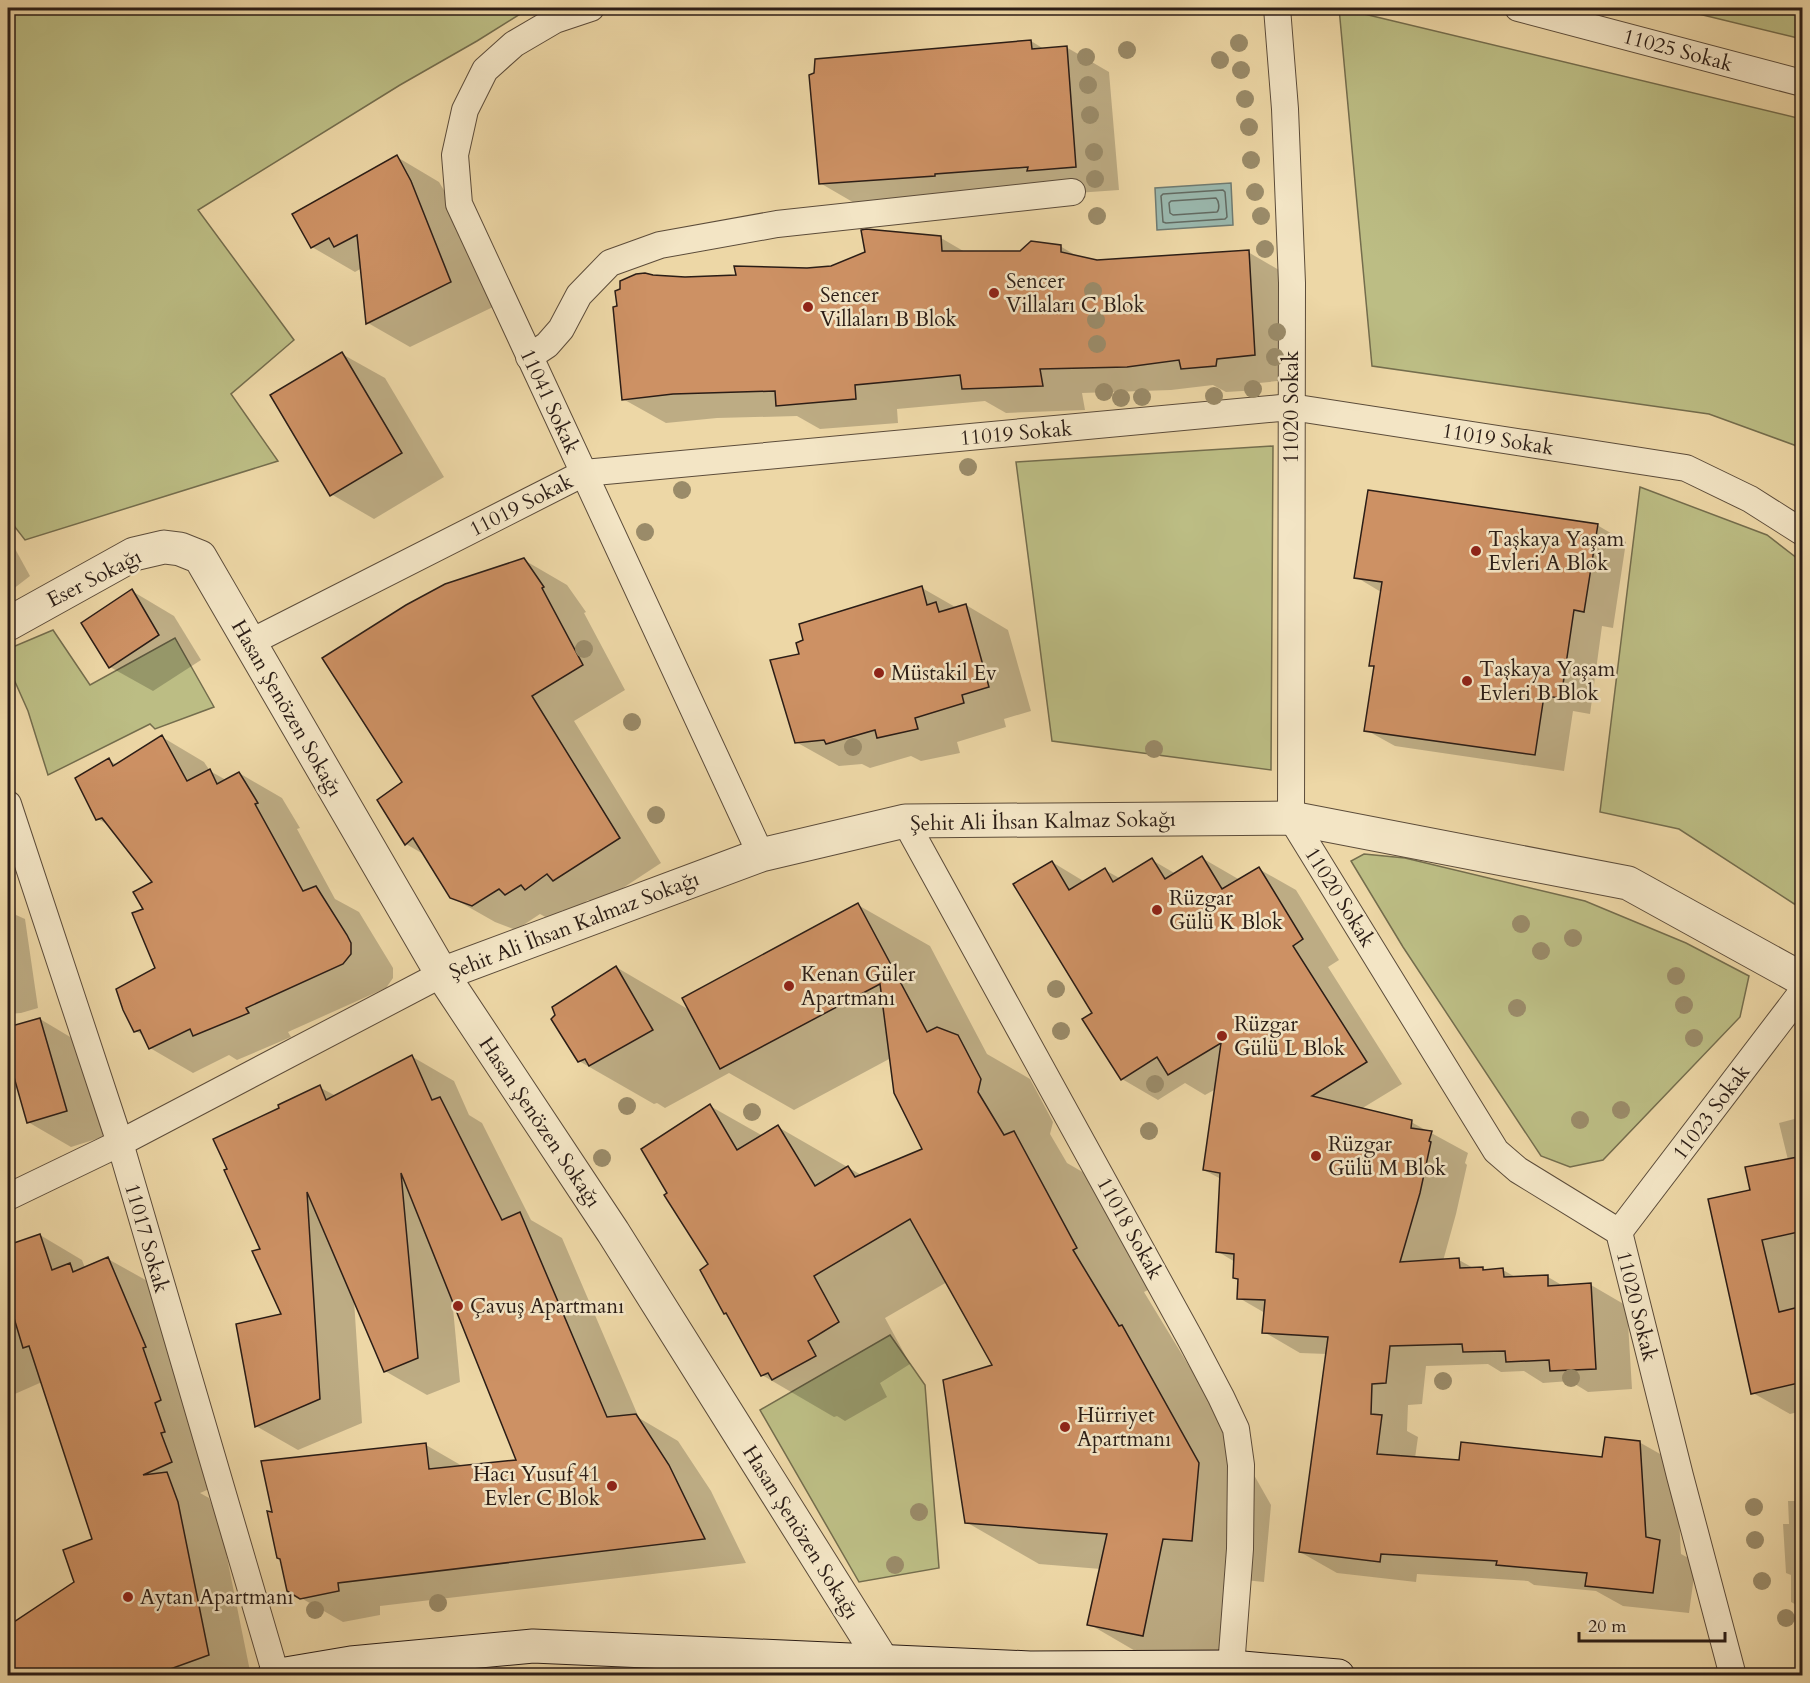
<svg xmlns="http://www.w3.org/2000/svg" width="1810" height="1683" font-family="Cardo,serif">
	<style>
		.green { fill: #bcbd84; stroke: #746d4d; stroke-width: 1.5 }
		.water { fill: #9ab8ae; stroke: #6e7a71; stroke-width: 1.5 }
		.shadow { fill: #0003 }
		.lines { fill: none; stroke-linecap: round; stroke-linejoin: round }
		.shore { stroke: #626a62; stroke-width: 1.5 }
		.building { fill: #cd9164; stroke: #2b1d16; stroke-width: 1.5 }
		.service-casing { stroke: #5c4c3a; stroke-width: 28 }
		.minor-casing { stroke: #5c4c3a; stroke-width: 35 }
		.secondary-casing { stroke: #2b1d16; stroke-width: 35 }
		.service { stroke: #f3e5c5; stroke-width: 26 }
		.minor { stroke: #f3e5c5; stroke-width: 33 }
		.secondary { stroke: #f3e5c5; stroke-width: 33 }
		.tree { fill: #9a8b69 }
		.poi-dot { fill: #8f2418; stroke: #f3e5c5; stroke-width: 2 }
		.labels { text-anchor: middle; stroke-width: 5; stroke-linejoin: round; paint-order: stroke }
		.street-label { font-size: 21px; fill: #2b1d16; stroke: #f3e5c5 }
		.poi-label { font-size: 21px; fill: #2b1d16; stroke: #f3e5c5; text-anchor: start }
	</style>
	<rect width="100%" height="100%" fill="#edd7a6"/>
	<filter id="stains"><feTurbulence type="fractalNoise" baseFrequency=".00333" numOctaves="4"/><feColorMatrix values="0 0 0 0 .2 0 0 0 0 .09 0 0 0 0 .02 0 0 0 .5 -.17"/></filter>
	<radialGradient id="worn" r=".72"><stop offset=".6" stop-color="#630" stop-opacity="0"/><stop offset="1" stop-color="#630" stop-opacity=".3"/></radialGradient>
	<g class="green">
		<polygon points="8,8 530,8 477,41 400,85 198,210 294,340 231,394 278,461 25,540 8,518"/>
		<polygon points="1339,8 1802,119 1802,451 1794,445 1709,414 1372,366"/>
		<polygon points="1674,8 1802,8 1802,39"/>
		<polygon points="1273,446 1271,770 1052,741 1016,462"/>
		<polygon points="1640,487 1767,535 1802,562 1802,909 1679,829 1600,812"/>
		<polygon points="53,630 90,685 175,638 214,707 155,729 150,724 48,775 28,711 8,666 8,649"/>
		<polygon points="1364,854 1405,858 1585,901 1686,943 1749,976 1740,1017 1603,1160 1570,1167 1541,1156 1403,947 1351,861"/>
		<polygon points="890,1335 925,1385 939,1568 859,1582 760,1410"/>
	</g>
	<polygon class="water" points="1231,183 1233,225 1157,230 1155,188"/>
	<g class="shadow">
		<polygon points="1031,41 1044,49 1066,47 1109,72 1119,190 863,208 820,183"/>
		<polygon points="397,157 439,182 454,207 493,307 410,347 368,323 362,268 355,272 312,247 294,214"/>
		<polygon points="941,238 965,252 1021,253 1060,246 1080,258 1097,261 1248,252 1291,277 1297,379 1259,383 1259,390 1226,392 1213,385 1171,390 1082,393 1085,410 1006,413 985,401 897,409 898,423 820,429 797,416 717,418 666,423 623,399 685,278 738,276 832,268"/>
		<polygon points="342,354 385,378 444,477 374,519 331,494"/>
		<polygon points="1597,525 1626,542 1613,628 1602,626 1590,714 1573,711 1564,771 1395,746 1366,730 1375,667 1371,665 1381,592 1356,577"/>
		<polygon points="8,536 30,576 8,593"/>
		<polygon points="524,560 567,585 586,612 584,613 625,690 574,721 661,863 597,905 588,900 569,913 563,910 549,919 540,914 516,930 495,922 451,897 425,855 406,844 379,800 404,783"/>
		<polygon points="922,588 957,608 966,605 1008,630 1031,711 1004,719 1006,727 957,742 960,753 921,761 911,756 870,768 862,764 839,766 796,742 801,655"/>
		<polygon points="132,591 174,616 201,660 153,691 110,667"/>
		<polygon points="162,737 204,762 210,771 226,780 239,773 282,798 300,828 297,829 335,899 359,912 393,968 393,978 386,988 288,1032 291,1037 237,1060 229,1055 193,1073 150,1048 144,1036 136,1031 157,968 145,909 155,882 110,826 98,819 109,760 117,765"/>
		<polygon points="1202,858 1240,880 1259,869 1296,890 1339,960 1328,967 1402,1084 1361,1109 1411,1122 1468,1153 1465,1163 1467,1165 1456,1214 1443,1261 1459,1260 1475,1269 1483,1269 1487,1271 1503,1270 1517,1278 1548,1277 1565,1287 1591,1285 1627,1306 1632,1389 1588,1392 1570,1381 1543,1383 1524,1371 1501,1372 1488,1364 1426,1366 1422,1404 1408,1405 1407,1431 1418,1437 1415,1458 1461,1461 1604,1459 1639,1442 1676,1463 1681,1554 1696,1562 1689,1613 1623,1606 1596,1591 1534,1585 1528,1581 1417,1574 1416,1582 1337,1573 1300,1552 1327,1354 1300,1353 1264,1332 1265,1313 1239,1298 1240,1281 1234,1277 1235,1262 1217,1251 1221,1179 1204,1170 1216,1089 1205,1095 1185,1083 1158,1100 1122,1079 1094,1013 1052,862 1085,882 1105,870 1121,879 1152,860 1176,874"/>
		<polygon points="8,880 12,882 16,915 25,919 38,1008 21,1013 8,1014"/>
		<polygon points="858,905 930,946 987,1054 1030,1079 1053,1122 1050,1134 1067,1163 1086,1174 1148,1290 1144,1292 1189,1366 1194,1369 1271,1505 1264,1582 1235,1579 1216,1676 1161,1666 1089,1624 1101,1569 1039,1564 966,1522 994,1366 947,1282 885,1318 910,1364 880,1383 887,1397 845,1421 837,1416 834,1417 762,1375 710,1265 710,1106 763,1136 778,1127 863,1176 924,1150 891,1058 794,1110 729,1073 665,1108 657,1103 654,1104 579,1061 616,967 691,1011"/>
		<polygon points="40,1019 82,1044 109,1135 71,1147 28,1122 8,1050 8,1029"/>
		<polygon points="411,1056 454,1081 469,1115 482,1123 531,1220 562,1238 639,1418 678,1441 711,1491 746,1563 380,1606 380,1615 343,1622 301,1598 274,1514 426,1445 464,1467 518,1461 452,1298 460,1382 427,1395 385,1371 354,1300 362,1423 298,1450 256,1426 283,1315 262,1251 281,1109 319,1087 336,1096"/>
		<polygon points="1802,1117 1802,1260 1799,1261 1802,1277 1802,1411 1790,1414 1753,1393 1751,1191 1788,1160 1779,1123"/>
		<polygon points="40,1235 82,1260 85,1268 108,1259 151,1283 214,1487 200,1493 209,1498 221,1528 251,1676 170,1676 162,1671 42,1382 8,1397 8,1247"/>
		<polygon points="1788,1501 1802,1501 1802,1608 1791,1602 1791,1575 1786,1573 1783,1524 1789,1524"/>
		<polygon points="72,1585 133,1676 8,1676 8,1628"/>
	</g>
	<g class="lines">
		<g class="shore">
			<polygon points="1223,190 1225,192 1227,217 1225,219 1166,223 1163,222 1161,196 1163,194"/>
			<path d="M1216,198C1219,201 1220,209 1217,212L1173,215L1170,213L1169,203L1171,201Z"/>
		</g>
	</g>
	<g class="building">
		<polygon points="1031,40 1032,49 1067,46 1076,167 1027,171 1028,167 935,174 935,176 819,184 809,75 814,73 815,59"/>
		<polygon points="397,155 411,181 451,282 366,324 357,235 334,247 329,238 311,248 292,214"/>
		<polygon points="866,229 941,236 942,251 1020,251 1031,241 1061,245 1061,252 1097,260 1249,250 1255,355 1217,359 1216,366 1181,369 1179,360 1127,367 1040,369 1043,386 962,389 960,375 855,385 856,399 776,406 775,391 673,394 622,400 613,307 617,306 615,291 620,289 620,281 636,274 645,273 653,275 685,277 736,275 734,266 807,268 831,266 865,252 861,230"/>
		<polygon points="342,352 402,453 330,496 270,395"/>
		<polygon points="1368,490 1598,524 1584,612 1574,610 1561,698 1544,696 1535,755 1364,731 1374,666 1369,666 1382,582 1354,578"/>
		<polygon points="524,558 544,587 542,588 583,665 532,696 620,838 553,881 547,874 525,890 521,885 505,895 499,889 472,906 450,898 413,838 405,845 377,800 402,782 322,658 406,605 445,584"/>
		<polygon points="922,586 927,605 936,602 939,612 966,604 989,687 962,695 964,703 915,718 918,729 877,738 875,730 826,744 824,740 795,743 770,660 799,654 796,643 803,640 799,624"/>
		<polygon points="132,589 159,635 109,668 81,623"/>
		<polygon points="162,735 187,781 210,769 217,784 239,772 258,803 255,804 303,891 316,886 347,935 351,943 351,954 343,964 246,1008 249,1013 193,1036 190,1029 149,1049 140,1030 134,1032 123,1010 116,989 155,968 132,913 143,909 133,892 152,882 102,818 96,820 75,778 109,758 113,766"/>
		<polygon points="1202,856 1222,889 1259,867 1303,939 1293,946 1367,1062 1312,1096 1412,1120 1411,1128 1432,1131 1429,1141 1431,1142 1420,1193 1400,1262 1459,1258 1460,1268 1483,1267 1483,1270 1503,1268 1504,1277 1548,1275 1548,1286 1591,1283 1596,1369 1550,1371 1549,1360 1506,1362 1505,1351 1463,1352 1462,1344 1390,1346 1386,1383 1372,1384 1371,1414 1382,1415 1377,1454 1459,1460 1461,1442 1602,1457 1605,1437 1640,1441 1646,1537 1660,1540 1653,1593 1585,1586 1587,1573 1496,1565 1497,1561 1381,1554 1380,1562 1299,1552 1328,1337 1262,1333 1265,1300 1237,1299 1238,1279 1233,1278 1234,1254 1216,1252 1220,1173 1203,1170 1221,1043 1168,1075 1157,1057 1121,1080 1082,1019 1092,1013 1013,884 1052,861 1069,890 1105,868 1113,882 1152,858 1165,879"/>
		<polygon points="858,903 927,1032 937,1027 958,1035 981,1079 978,1092 1004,1135 1014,1131 1077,1248 1073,1250 1119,1326 1122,1325 1199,1463 1192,1541 1163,1539 1143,1636 1087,1625 1107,1534 965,1523 943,1380 992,1365 910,1219 814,1276 839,1322 808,1341 816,1356 772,1380 768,1373 761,1376 726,1313 724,1314 700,1270 708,1264 664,1195 667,1193 641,1149 710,1104 737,1150 778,1125 815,1186 848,1166 855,1177 922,1149 894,1093 880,984 720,1069 682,998"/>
		<polygon points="616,966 653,1030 589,1066 585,1059 578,1062 551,1019 555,1015 552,1007"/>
		<polygon points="40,1018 67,1111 27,1123 8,1056 8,1027"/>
		<polygon points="412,1055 432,1100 440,1097 502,1220 520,1212 607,1417 636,1414 669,1465 705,1539 338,1583 339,1591 300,1599 287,1591 280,1559 277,1558 267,1511 272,1512 261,1461 426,1443 429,1469 516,1460 401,1173 418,1358 384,1372 307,1192 320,1399 255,1427 236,1324 281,1314 252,1251 260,1249 224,1170 227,1169 213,1139 279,1108 278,1105 320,1085 326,1100"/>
		<polygon points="1803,1156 1803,1231 1762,1240 1779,1312 1803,1306 1803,1382 1751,1394 1708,1199 1750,1190 1745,1167"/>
		<polygon points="40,1234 52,1270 70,1263 73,1272 108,1257 146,1347 143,1348 161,1400 155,1403 165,1432 161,1433 172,1462 143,1475 167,1472 178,1502 209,1655 151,1676 8,1676 8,1626 74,1582 63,1550 92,1539 29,1346 23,1348 8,1298 8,1245"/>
	</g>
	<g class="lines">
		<defs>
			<g id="service">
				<polyline points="591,8 555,20 514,44 485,70 465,110 455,155 459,204 761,855"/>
				<polyline points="1277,8 1285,109 1292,283 1291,818 1496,1151 1518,1170 1619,1232 1680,1476 1733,1676"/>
				<polyline points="1518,8 1802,83"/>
				<polyline points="529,357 547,345 561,329 579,295 610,263 660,245 777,224 1072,192"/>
				<polyline points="249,643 584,473 1291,407 1686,468 1750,499 1802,532"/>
				<polyline points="8,804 120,1143 276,1675"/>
				<polyline points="905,821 1192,1342 1221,1397 1236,1429 1241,1465 1240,1549 1231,1667"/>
				<polyline points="8,1197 120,1143 442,974"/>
				<polyline points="1619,1232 1802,992"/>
			</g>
			<g id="minor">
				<polyline points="8,624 134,554 164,547 180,549 200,557 442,974 613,1232 883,1662 887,1676"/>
				<polyline points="442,974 761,855 905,821 1291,818 1628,883 1802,979"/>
			</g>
			<polyline id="secondary" points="274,1676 351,1663 533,1646 1030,1668 1231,1667 1338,1676"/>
		</defs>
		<use href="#service" class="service-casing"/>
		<use href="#minor" class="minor-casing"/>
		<use href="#secondary" class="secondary-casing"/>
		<use href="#service" class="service"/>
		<use href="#minor" class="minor"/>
		<use href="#secondary" class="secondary"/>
	</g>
	<g class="tree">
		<circle cx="1239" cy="43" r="9"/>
		<circle cx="1127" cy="50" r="9"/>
		<circle cx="1086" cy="57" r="9"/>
		<circle cx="1220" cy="60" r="9"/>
		<circle cx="1241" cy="70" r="9"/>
		<circle cx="1088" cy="85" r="9"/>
		<circle cx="1245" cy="99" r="9"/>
		<circle cx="1090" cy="115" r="9"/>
		<circle cx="1249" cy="127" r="9"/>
		<circle cx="1094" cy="152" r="9"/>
		<circle cx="1251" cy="160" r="9"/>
		<circle cx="1095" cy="179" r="9"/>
		<circle cx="1255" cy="192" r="9"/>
		<circle cx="1097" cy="216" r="9"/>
		<circle cx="1261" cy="216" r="9"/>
		<circle cx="1265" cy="249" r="9"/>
		<circle cx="1093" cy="291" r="9"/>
		<circle cx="1096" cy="320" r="9"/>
		<circle cx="1277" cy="332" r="9"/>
		<circle cx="1097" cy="344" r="9"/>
		<circle cx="1275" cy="357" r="9"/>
		<circle cx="1253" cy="389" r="9"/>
		<circle cx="1104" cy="392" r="9"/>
		<circle cx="1214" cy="396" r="9"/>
		<circle cx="1142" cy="397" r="9"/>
		<circle cx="1121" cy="398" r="9"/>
		<circle cx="968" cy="467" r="9"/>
		<circle cx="682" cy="490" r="9"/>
		<circle cx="645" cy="532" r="9"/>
		<circle cx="584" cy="649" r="9"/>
		<circle cx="632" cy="722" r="9"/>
		<circle cx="853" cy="747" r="9"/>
		<circle cx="1154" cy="749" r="9"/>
		<circle cx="656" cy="815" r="9"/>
		<circle cx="1521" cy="924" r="9"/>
		<circle cx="1573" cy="938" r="9"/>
		<circle cx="1541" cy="951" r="9"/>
		<circle cx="1676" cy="976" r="9"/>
		<circle cx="1056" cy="989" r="9"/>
		<circle cx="1684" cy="1005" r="9"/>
		<circle cx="1517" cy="1008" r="9"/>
		<circle cx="1061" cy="1031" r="9"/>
		<circle cx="1694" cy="1038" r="9"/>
		<circle cx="1155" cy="1084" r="9"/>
		<circle cx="627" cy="1106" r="9"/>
		<circle cx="1621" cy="1110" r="9"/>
		<circle cx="752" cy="1112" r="9"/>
		<circle cx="1580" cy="1120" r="9"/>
		<circle cx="1149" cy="1131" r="9"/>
		<circle cx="602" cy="1158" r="9"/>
		<circle cx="1571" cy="1378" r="9"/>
		<circle cx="1443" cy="1381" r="9"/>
		<circle cx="1754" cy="1507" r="9"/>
		<circle cx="919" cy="1512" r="9"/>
		<circle cx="1755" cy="1540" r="9"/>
		<circle cx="895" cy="1565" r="9"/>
		<circle cx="1762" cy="1581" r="9"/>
		<circle cx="438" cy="1603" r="9"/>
		<circle cx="315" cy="1610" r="9"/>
		<circle cx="1786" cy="1618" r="9"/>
	</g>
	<g class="poi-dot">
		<circle cx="994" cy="293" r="6"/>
		<circle cx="808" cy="307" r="6"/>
		<circle cx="1476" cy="551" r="6"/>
		<circle cx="879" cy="673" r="6"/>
		<circle cx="1467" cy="681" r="6"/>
		<circle cx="1157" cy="910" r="6"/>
		<circle cx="789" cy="986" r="6"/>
		<circle cx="1222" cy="1036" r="6"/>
		<circle cx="1316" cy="1156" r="6"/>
		<circle cx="458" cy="1306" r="6"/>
		<circle cx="1065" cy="1427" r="6"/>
		<circle cx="612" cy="1486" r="6"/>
		<circle cx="128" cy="1597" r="6"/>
	</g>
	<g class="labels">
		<g class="street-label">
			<text transform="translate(1678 50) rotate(15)" y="7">11025 Sokak</text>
			<text transform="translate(550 401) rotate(65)" y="7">11041 Sokak</text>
			<text transform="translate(1291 407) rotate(-90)" y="7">11020 Sokak</text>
			<text transform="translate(1016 433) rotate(-5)" y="7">11019 Sokak</text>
			<text transform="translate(1498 439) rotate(9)" y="7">11019 Sokak</text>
			<text transform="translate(521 505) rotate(-27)" y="7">11019 Sokak</text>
			<text transform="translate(94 578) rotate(-27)" y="7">Eser Sokağı</text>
			<text transform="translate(287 708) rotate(60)" y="7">Hasan Şenözen Sokağı</text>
			<text transform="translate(1043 821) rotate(-1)" y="7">Şehit Ali İhsan Kalmaz Sokağı</text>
			<text transform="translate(1340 897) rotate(58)" y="7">11020 Sokak</text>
			<text transform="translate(574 925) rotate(-21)" y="7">Şehit Ali İhsan Kalmaz Sokağı</text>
			<text transform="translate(1711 1112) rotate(-53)" y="7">11023 Sokak</text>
			<text transform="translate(540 1122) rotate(56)" y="7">Hasan Şenözen Sokağı</text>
			<text transform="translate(1130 1228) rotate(61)" y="7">11018 Sokak</text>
			<text transform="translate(147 1238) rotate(74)" y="7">11017 Sokak</text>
			<text transform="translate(1637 1306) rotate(76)" y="7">11020 Sokak</text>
			<text transform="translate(801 1532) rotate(58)" y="7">Hasan Şenözen Sokağı</text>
		</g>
		<g class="poi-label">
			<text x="1006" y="288">Sencer<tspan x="1006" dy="24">Villaları C Blok</tspan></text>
			<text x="820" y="302">Sencer<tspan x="820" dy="24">Villaları B Blok</tspan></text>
			<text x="1488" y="546">Taşkaya Yaşam<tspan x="1488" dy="24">Evleri A Blok</tspan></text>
			<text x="1479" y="676">Taşkaya Yaşam<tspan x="1479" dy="24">Evleri B Blok</tspan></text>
			<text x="891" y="680">Müstakil Ev</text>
			<text x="1169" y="905">Rüzgar<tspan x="1169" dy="24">Gülü K Blok</tspan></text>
			<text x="801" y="981">Kenan Güler<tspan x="801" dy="24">Apartmanı</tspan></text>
			<text x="1234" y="1031">Rüzgar<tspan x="1234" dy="24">Gülü L Blok</tspan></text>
			<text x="1328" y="1151">Rüzgar<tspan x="1328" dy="24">Gülü M Blok</tspan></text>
			<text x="470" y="1313">Çavuş Apartmanı</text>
			<text x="1077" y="1422">Hürriyet<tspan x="1077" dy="24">Apartmanı</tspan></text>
			<text x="600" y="1481" text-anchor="end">Hacı Yusuf 41<tspan x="600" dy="24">Evler C Blok</tspan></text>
			<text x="140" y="1604">Aytan Apartmanı</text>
		</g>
	</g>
	<rect width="1810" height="1683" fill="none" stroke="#edd7a6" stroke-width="30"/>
	<rect x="9" y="9" width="1792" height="1665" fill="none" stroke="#2b1d16" stroke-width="3"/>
	<rect x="15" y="15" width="1780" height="1653" fill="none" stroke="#2b1d16" stroke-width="1.5"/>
	<path d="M1579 1632v9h146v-9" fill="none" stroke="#2b1d16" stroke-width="3"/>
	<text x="1588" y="1632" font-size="18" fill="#2b1d16" stroke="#f3e5c5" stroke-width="4.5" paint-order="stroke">20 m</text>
	<rect width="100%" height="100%" filter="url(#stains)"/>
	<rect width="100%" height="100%" fill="url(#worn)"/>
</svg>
